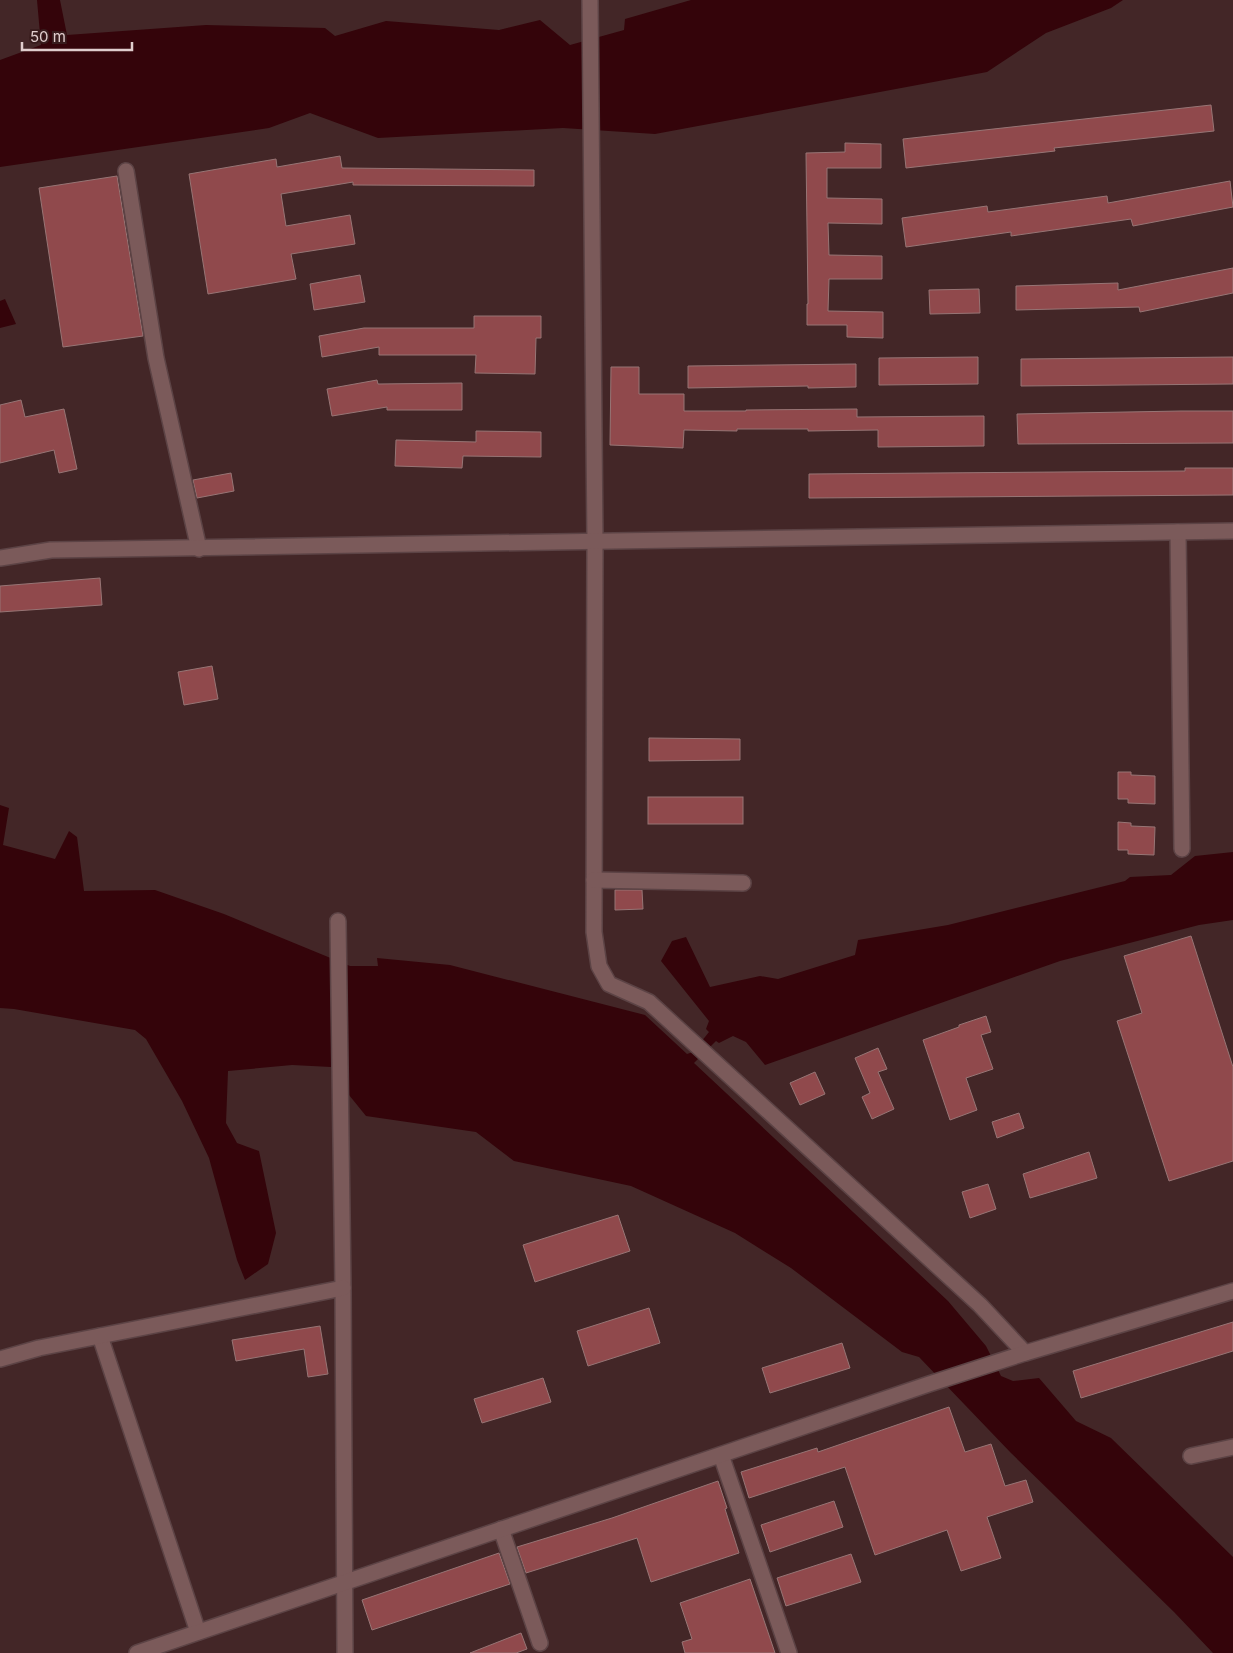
<svg xmlns="http://www.w3.org/2000/svg" width="1233" height="1653" font-family="Inter,sans-serif">
	<style>
		.water { fill: #34040a }
		.building { fill: #90494c; stroke: #977575 }
		.lines { fill: none; stroke-linecap: round; stroke-linejoin: round }
		.minor-casing { stroke: #5c4345; stroke-width: 18 }
		.minor { stroke: #7b5a5a; stroke-width: 15 }
	</style>
	<rect width="100%" height="100%" fill="#432627"/>
	<g class="water">
		<polygon points="37,0 60,0 67,35 206,25 325,28 335,36 386,21 499,30 540,20 570,45 624,30 625,19 691,0 1123,0 1111,8 1046,33 987,72 655,134 563,128 378,138 310,113 269,128 0,167 0,60 41,45"/>
		<polygon points="5,299 16,324 0,328 0,301"/>
		<polygon points="0,805 9,808 3,845 55,859 69,831 77,837 84,891 155,890 224,914 350,966 378,966 377,958 450,965 645,1015 687,1054 693,1052 709,1032 706,1029 709,1021 661,961 672,941 686,937 710,987 760,976 778,979 855,955 858,940 948,925 1125,881 1130,877 1171,875 1195,856 1233,852 1233,920 1199,925 1060,961 765,1065 746,1042 733,1036 719,1043 716,1041 694,1063 948,1301 986,1346 1001,1376 1013,1381 1039,1378 1076,1421 1111,1438 1233,1557 1233,1653 1213,1653 1174,1612 1011,1453 919,1357 902,1352 791,1268 735,1233 631,1186 514,1161 476,1132 366,1116 349,1095 334,1093 331,1067 292,1065 228,1071 226,1123 237,1143 259,1151 276,1233 268,1264 245,1280 237,1260 209,1158 182,1101 146,1039 135,1030 14,1009 0,1008"/>
	</g>
	<g class="building">
		<polygon points="1211,105 1214,131 1054,148 1055,151 906,168 903,139"/>
		<polygon points="845,143 881,144 881,168 827,168 827,198 882,199 882,224 828,223 829,255 882,256 882,279 829,279 828,311 883,312 883,338 847,337 847,325 807,325 807,304 808,304 806,153 845,152"/>
		<polygon points="340,156 342,168 534,170 534,186 353,185 353,182 281,194 286,226 350,215 355,244 291,254 296,279 208,294 189,174 276,159 277,167"/>
		<polygon points="117,176 143,336 63,347 39,188"/>
		<polygon points="1230,181 1233,207 1133,226 1131,219 1011,236 1011,232 906,247 902,218 987,206 988,212 1107,196 1108,203"/>
		<polygon points="1233,268 1233,293 1140,312 1139,307 1016,310 1016,286 1118,283 1118,290"/>
		<polygon points="360,275 365,302 314,310 310,284"/>
		<polygon points="979,289 980,313 930,314 929,290"/>
		<polygon points="474,316 541,316 541,338 536,338 535,374 475,373 476,355 379,355 379,347 322,357 319,336 364,328 474,328"/>
		<polygon points="978,357 978,384 879,385 879,358"/>
		<polygon points="1233,357 1233,384 1021,386 1021,359"/>
		<polygon points="856,364 856,387 808,388 808,386 688,388 688,366"/>
		<polygon points="611,367 639,367 639,394 684,394 684,411 746,411 746,410 857,409 857,417 984,416 984,446 878,447 878,430 808,431 808,429 737,429 737,431 684,430 683,448 610,445"/>
		<polygon points="377,380 378,384 462,383 462,410 387,410 387,407 332,416 327,389"/>
		<polygon points="21,400 25,417 64,409 77,469 59,473 54,450 0,463 0,405"/>
		<polygon points="1181,411 1233,411 1233,443 1018,444 1017,414"/>
		<polygon points="476,431 541,432 541,457 463,456 462,468 395,466 396,440 476,442"/>
		<polygon points="1185,468 1233,468 1233,495 809,498 809,474 1185,471"/>
		<polygon points="231,473 234,491 197,498 193,480"/>
		<polygon points="100,578 102,605 0,612 0,586"/>
		<polygon points="212,666 218,699 184,705 178,672"/>
		<polygon points="649,738 740,739 740,760 649,761"/>
		<polygon points="1118,772 1131,772 1131,775 1155,776 1155,804 1128,803 1128,799 1118,799"/>
		<rect x="648" y="797" width="95" height="27"/>
		<polygon points="1118,822 1131,823 1131,826 1155,827 1154,855 1128,854 1128,850 1118,850"/>
		<polygon points="615,890 642,890 643,909 615,910"/>
		<polygon points="1191,936 1233,1067 1233,1161 1169,1181 1117,1021 1142,1013 1124,956"/>
		<polygon points="986,1016 991,1032 981,1035 993,1069 966,1078 977,1110 950,1120 923,1040 959,1027 959,1025"/>
		<polygon points="878,1048 887,1069 878,1072 894,1109 872,1119 862,1097 870,1093 855,1058"/>
		<polygon points="815,1072 825,1094 800,1105 790,1083"/>
		<polygon points="1019,1113 1024,1128 997,1138 992,1122"/>
		<polygon points="1089,1152 1097,1178 1030,1198 1023,1174"/>
		<polygon points="988,1184 996,1209 970,1218 962,1192"/>
		<polygon points="618,1215 630,1251 535,1282 523,1245"/>
		<polygon points="649,1308 660,1343 588,1366 577,1331"/>
		<polygon points="1233,1322 1233,1351 1081,1398 1073,1371"/>
		<polygon points="320,1326 328,1374 308,1377 304,1349 236,1361 232,1340"/>
		<polygon points="842,1343 850,1368 770,1393 762,1368"/>
		<polygon points="543,1378 551,1402 482,1423 474,1399"/>
		<polygon points="949,1407 965,1452 991,1444 1005,1486 1026,1480 1033,1502 987,1517 1001,1558 961,1571 947,1530 875,1555 845,1467 749,1498 741,1472 817,1448 818,1452"/>
		<polygon points="718,1481 727,1508 725,1509 739,1553 651,1582 637,1538 526,1573 517,1547 612,1518"/>
		<polygon points="834,1501 843,1527 770,1552 761,1525"/>
		<polygon points="499,1553 510,1584 372,1630 362,1600"/>
		<polygon points="851,1554 861,1582 786,1606 777,1578"/>
		<polygon points="750,1579 775,1653 685,1653 682,1642 692,1639 680,1603"/>
		<polygon points="521,1633 527,1649 516,1653 470,1653"/>
	</g>
	<g class="lines">
		<defs>
			<g id="minor">
				<polyline points="590,0 595,542 594,932 599,966 609,984 649,1002 980,1305 1025,1353"/>
				<polyline points="126,171 156,358 199,549"/>
				<polyline points="1178,532 1182,849"/>
				<polyline points="0,558 51,550 1233,531"/>
				<polyline points="594,880 743,883"/>
				<polyline points="338,921 343,1288 345,1653"/>
				<polyline points="100,1336 198,1632"/>
				<polyline points="0,1359 39,1348 343,1288"/>
				<polyline points="721,1455 789,1653"/>
				<polyline points="1191,1456 1233,1447"/>
				<polyline points="501,1529 540,1643"/>
				<polyline points="137,1653 929,1384 1025,1353 1233,1291"/>
			</g>
		</defs>
		<use href="#minor" class="minor-casing"/>
		<use href="#minor" class="minor"/>
	</g>
	<path d="M22 42v8h110v-8" fill="none" stroke="#e0cdcd" stroke-width="2.5"/>
	<text x="30" y="42" font-size="15" fill="#e0cdcd" stroke="#381c1d" stroke-width="4" paint-order="stroke">50 m</text>
</svg>
